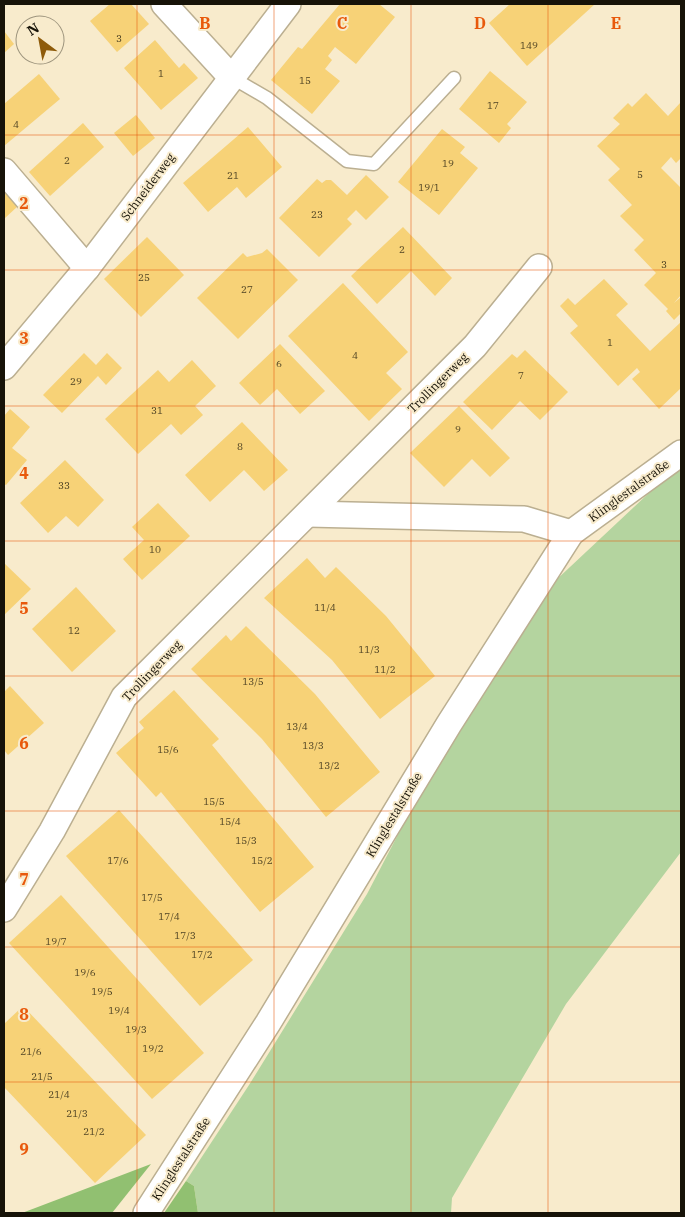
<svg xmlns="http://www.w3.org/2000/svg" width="685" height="1217" font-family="'IBM Plex Serif',serif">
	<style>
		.green { fill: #b4d49f }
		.forest { fill: #91c071 }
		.building { fill: #f7d277 }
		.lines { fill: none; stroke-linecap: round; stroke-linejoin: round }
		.lane-casing { stroke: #bbaf91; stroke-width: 15 }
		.street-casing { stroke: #bbaf91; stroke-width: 28 }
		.lane { stroke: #fff; stroke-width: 12 }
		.street { stroke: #fff; stroke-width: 25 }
		.grid { fill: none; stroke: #e8590c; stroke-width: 1; stroke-opacity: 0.55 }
		.labels { text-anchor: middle; stroke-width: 4; stroke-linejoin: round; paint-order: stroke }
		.number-label { font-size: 10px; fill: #4f4324 }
		.street-label { font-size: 12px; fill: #171308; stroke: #f8ebcc }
		.grid-label { font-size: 16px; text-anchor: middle; font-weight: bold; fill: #e8590c; stroke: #f8ebcc; stroke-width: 4; stroke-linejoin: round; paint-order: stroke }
	</style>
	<rect width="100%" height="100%" fill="#f8ebcc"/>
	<polygon class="green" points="681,467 681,852 566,1004 452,1198 451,1213 198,1213 194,1186 186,1181 249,1085 367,894 428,777 554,582 666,477"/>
	<g class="forest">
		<polygon points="151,1164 112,1213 22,1213"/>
		<polygon points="186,1181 194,1186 198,1213 164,1213"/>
	</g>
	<g class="building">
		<polygon points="110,4 131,4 149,24 117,52 90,21"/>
		<polygon points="340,4 379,4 395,17 356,64 335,47 328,56 332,60 325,69 340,81 312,114 271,80 298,47 302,49"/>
		<polygon points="510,4 595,4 527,66 489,23"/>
		<polygon points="4,31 14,44 4,53"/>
		<polygon points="155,40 179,68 184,63 198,78 161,110 124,68"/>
		<polygon points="490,71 527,102 507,124 511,128 499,143 459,109"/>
		<polygon points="39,74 60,99 4,146 4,104"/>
		<polygon points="646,93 668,116 681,102 681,158 676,163 671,157 661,168 681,188 681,295 674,303 681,297 681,313 674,320 666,311 668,309 644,285 656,273 634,250 644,240 620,216 632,205 608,180 620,169 597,146 620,124 613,118 628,103 632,107"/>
		<polygon points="136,115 155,138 133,156 114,133"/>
		<polygon points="83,123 104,147 50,196 29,172"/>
		<polygon points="248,127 282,167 246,198 237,187 208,212 183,183"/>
		<polygon points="442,129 465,147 460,153 478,168 439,215 398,182"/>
		<polygon points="366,175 389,197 366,220 356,210 347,219 352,224 319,257 279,218 317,179 322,183 326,180 331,180 347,195"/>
		<polygon points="4,190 18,206 4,219"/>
		<polygon points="403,227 452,278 435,296 411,271 377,304 351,276"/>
		<polygon points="147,237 184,275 141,317 104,279"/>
		<polygon points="267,249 298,280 238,339 197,298 243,253 247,257 262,253"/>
		<polygon points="604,279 628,304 616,315 650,351 681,322 681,388 659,409 632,379 640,372 637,368 618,386 570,333 578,326 560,306 568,298 575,305"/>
		<polygon points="343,283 408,352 386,373 402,389 369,421 288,336"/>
		<polygon points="280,344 325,391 300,414 277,389 260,405 239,383"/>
		<polygon points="525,350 568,392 540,420 520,401 492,430 463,402 512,354 517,358"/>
		<polygon points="84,353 96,365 107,353 122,368 106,385 98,376 62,413 43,395"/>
		<polygon points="192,360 216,386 195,406 203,415 181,435 171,424 138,454 105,419 158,370 169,382"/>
		<polygon points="459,406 510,458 490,477 472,459 444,487 410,453"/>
		<polygon points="10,409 30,427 12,448 27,460 6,485 4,484 4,416"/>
		<polygon points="242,422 288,470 264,491 244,470 210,502 185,475"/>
		<polygon points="65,460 104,500 78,527 66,516 48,533 20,503"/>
		<polygon points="158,503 190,536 142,580 123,559 144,540 132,527"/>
		<polygon points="307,558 325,578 336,567 386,616 435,676 380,719 332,660 264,598"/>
		<polygon points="4,563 31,589 4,615"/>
		<polygon points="76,587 116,631 72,672 32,629"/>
		<polygon points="246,626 315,694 380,772 326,817 262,739 191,669 226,635 231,641"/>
		<polygon points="10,686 44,723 8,755 4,750 4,692"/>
		<polygon points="174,690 219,739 212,745 314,867 260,912 161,792 156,797 116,753 144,728 139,722"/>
		<polygon points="119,810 253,960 200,1006 66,856"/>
		<polygon points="61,895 204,1053 152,1099 9,943"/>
		<polygon points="23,1006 146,1135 95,1183 4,1087 4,1024"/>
	</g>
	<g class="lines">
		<defs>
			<polyline id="lane" points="231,77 267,98 347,161 374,164 454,78"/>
			<g id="street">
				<polyline points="164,4 231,77"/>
				<polyline points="4,171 87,268"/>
				<polyline points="4,367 87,268 288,4"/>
				<polyline points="308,514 524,519 571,533"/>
				<polyline points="4,909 52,831 124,697 475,346 539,267"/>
				<polyline points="146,1213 268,1023 449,724 571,533 681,453"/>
			</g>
		</defs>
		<use href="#lane" class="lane-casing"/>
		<use href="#street" class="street-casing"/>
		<use href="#lane" class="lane"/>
		<use href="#street" class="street"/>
	</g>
	<path class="grid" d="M137,4V1213M274,4V1213M411,4V1213M548,4V1213M4,135H681M4,270H681M4,406H681M4,541H681M4,676H681M4,811H681M4,947H681M4,1082H681"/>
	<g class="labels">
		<g class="number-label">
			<text x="119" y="42">3</text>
			<text x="529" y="49">149</text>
			<text x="161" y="77">1</text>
			<text x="305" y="84">15</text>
			<text x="493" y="109">17</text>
			<text x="16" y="128">4</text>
			<text x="67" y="164">2</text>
			<text x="448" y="167">19</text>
			<text x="640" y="178">5</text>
			<text x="233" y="179">21</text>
			<text x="429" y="191">19/1</text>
			<text x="317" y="218">23</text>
			<text x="402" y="253">2</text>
			<text x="664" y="268">3</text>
			<text x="144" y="281">25</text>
			<text x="247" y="293">27</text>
			<text x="610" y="346">1</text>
			<text x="355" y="359">4</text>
			<text x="279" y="367">6</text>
			<text x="521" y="379">7</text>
			<text x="76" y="385">29</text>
			<text x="157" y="414">31</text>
			<text x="458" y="433">9</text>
			<text x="240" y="450">8</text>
			<text x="64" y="489">33</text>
			<text x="155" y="553">10</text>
			<text x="325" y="611">11/4</text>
			<text x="74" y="634">12</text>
			<text x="369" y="653">11/3</text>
			<text x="385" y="673">11/2</text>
			<text x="253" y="685">13/5</text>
			<text x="297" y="730">13/4</text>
			<text x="313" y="749">13/3</text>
			<text x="168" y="753">15/6</text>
			<text x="329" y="769">13/2</text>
			<text x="214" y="805">15/5</text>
			<text x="230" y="825">15/4</text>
			<text x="246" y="844">15/3</text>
			<text x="118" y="864">17/6</text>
			<text x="262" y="864">15/2</text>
			<text x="152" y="901">17/5</text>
			<text x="169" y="920">17/4</text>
			<text x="185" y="939">17/3</text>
			<text x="56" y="945">19/7</text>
			<text x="202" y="958">17/2</text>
			<text x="85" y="976">19/6</text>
			<text x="102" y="995">19/5</text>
			<text x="119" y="1014">19/4</text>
			<text x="136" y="1033">19/3</text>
			<text x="153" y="1052">19/2</text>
			<text x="31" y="1055">21/6</text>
			<text x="42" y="1080">21/5</text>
			<text x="59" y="1098">21/4</text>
			<text x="77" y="1117">21/3</text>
			<text x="94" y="1135">21/2</text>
		</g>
		<g class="street-label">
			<text transform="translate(148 187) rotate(-53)" y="4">Schneiderweg</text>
			<text transform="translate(438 383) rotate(-45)" y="4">Trollingerweg</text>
			<text transform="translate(629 491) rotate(-36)" y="4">Klinglestalstraße</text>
			<text transform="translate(152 671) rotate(-46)" y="4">Trollingerweg</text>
			<text transform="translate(394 815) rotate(-59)" y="4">Klinglestalstraße</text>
			<text transform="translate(181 1159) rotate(-57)" y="4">Klinglestalstraße</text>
		</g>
	</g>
	<g class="grid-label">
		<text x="205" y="29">B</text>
		<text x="342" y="29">C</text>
		<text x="480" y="29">D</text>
		<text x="616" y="29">E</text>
		<text x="24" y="209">2</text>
		<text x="24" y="344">3</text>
		<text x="24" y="479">4</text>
		<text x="24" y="614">5</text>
		<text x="24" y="749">6</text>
		<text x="24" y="885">7</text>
		<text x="24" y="1020">8</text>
		<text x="24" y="1155">9</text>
	</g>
	<rect width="685" height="1217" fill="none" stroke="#171308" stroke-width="10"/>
	<g transform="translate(40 40) rotate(328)"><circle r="24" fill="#f8ebcc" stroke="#9e957e"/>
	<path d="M0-4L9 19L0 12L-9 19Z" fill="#8e5b0a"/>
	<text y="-8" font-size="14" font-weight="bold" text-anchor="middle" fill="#171308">N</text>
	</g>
</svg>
